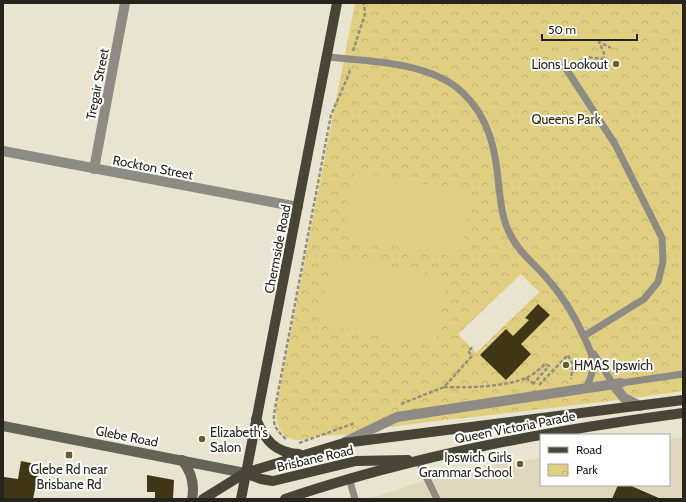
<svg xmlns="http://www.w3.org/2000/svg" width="686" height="502" font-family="Cabin,sans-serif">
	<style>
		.built { fill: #dfd8bc }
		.park { fill: url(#park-crowns); fill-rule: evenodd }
		.pitch { fill: #e1cf81 }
		.building { fill: #3e3615 }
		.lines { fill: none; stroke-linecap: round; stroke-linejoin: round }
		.path { stroke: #949181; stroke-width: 2.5; stroke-dasharray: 4 2; stroke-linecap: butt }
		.lane { stroke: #8d8b83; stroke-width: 7 }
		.street { stroke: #8d8b83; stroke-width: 10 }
		.secondary { stroke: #656256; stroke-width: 10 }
		.primary { stroke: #484537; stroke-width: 10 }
		.poi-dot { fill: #695d2a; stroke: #fff; stroke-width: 1.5 }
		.labels { text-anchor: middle; stroke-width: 4; stroke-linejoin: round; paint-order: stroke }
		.poi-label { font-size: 13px; fill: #26241c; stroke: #fff; text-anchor: end }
		.street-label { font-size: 13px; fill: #26241c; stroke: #fff }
		.park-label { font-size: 13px; fill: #362c00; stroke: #fff }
	</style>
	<defs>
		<pattern id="park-crowns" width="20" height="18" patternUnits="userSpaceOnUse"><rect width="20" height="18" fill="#e1cf81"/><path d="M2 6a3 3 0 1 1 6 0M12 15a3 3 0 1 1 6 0" fill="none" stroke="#c1b26f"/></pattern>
	</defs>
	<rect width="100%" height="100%" fill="#e8e4cf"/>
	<polygon class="built" points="683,437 683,499 359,499 378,496 456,470 541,458 541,485 669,485 669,439"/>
	<path class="park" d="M355,3H683V391C585,406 487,414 389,427C373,429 357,434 341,435C332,436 323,435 314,436C308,438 303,441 296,440C279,437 276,422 276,408ZM521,274L539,292L476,353L458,334Z"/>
	<g class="pitch">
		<polygon points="355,171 472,193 460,258 342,236"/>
		<polygon points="332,256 448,278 435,346 319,324"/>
	</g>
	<g class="building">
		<polygon points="538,304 550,315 521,344 531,354 506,380 480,355 506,329 513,336 529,320 525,318"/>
		<polygon points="21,461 40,465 33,499 3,499 4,477 18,479"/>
		<polygon points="147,475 174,480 173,499 155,499 155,492 147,492"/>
		<polygon points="618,485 629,485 661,499 612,499"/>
	</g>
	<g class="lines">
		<g class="path">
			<polyline points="353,51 365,14 364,3"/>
			<polyline points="573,65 586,57 602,59 604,53 599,42 611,48"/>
			<polyline points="526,378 534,384"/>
			<polyline points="539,385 568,355 573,365 571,379"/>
			<path d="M444,387C466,388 508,387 528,377C534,374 540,369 545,364L549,366L533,384"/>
			<polyline points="401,404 444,387 472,356 468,351 474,346"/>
			<path d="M286,439C271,426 273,420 276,403L331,115L349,74L350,68"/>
			<polyline points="299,443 355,423"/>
		</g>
		<g class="lane">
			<path d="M327,57C369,61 430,62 462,92C490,118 496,152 499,188C501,203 502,218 509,232C517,250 532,262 545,276C562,295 574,314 584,337C594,357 597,367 586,388"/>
			<polyline points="563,64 615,144 662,238 663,262 658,282 644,299 584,336"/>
			<polyline points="594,354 613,384"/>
			<polyline points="621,383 683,374"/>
			<polyline points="418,460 437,499"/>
			<polyline points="349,478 355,499"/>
		</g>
		<g class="street">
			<polyline points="3,151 298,207"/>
			<polyline points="94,169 125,3"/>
			<polyline points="613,384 624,398 640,406"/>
			<polyline points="345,442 397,417 621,383"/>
		</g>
		<g class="secondary">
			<polyline points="3,426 245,473"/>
			<path d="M182,460C191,471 195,484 192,499"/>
		</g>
		<g class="primary">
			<path d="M256,419C265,440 275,453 299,454"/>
			<polyline points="245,473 261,479 273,481 356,461 408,460"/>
			<polyline points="203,499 245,473 344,443 683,400"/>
			<polyline points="241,499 337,3"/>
			<path d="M285,499C415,455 548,431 683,413"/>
		</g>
	</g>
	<g class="poi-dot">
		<circle cx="616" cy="64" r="4"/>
		<circle cx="566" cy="365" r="4"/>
		<circle cx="202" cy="439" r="4"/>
		<rect x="65" y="451" width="8" height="8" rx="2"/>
		<circle cx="520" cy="464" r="4"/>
	</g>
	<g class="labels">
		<g class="poi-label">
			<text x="608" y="69">Lions Lookout</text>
			<text x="574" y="370" text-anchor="start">HMAS Ipswich</text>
			<text x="210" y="437" text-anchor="start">Elizabeth's<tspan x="210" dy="15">Salon</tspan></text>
			<text x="512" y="462">Ipswich Girls<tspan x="512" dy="15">Grammar School</tspan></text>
			<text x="69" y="474" text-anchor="middle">Glebe Rd near<tspan x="69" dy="15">Brisbane Rd</tspan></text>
		</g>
		<g class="street-label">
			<text transform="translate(97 84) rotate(-79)" y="5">Tregair Street</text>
			<text transform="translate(153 167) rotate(11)" y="5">Rockton Street</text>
			<text transform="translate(277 249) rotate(-79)" y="5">Chermside Road</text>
			<text transform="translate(515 427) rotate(-11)" y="5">Queen Victoria Parade</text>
			<text transform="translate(127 436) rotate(11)" y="5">Glebe Road</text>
			<text transform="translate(315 458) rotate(-13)" y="5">Brisbane Road</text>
		</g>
		<g class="park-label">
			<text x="566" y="124">Queens Park</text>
		</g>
	</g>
	<rect width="686" height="502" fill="none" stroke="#26241c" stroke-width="8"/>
	<rect x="540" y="434" width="130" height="52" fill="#ffffff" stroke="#a8a7a4"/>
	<rect x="548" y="447" width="20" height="6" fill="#484537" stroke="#a8a7a4"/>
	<text x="576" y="454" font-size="12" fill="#26241c">Road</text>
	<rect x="548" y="464" width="20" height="12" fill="url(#park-crowns)" stroke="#a8a7a4"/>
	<text x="576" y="474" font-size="12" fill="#26241c">Park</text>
	<path d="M542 34v6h95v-6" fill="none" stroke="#26241c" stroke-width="2"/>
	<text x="548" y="34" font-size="12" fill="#26241c" stroke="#ffffff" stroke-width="3" paint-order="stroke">50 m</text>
</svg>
